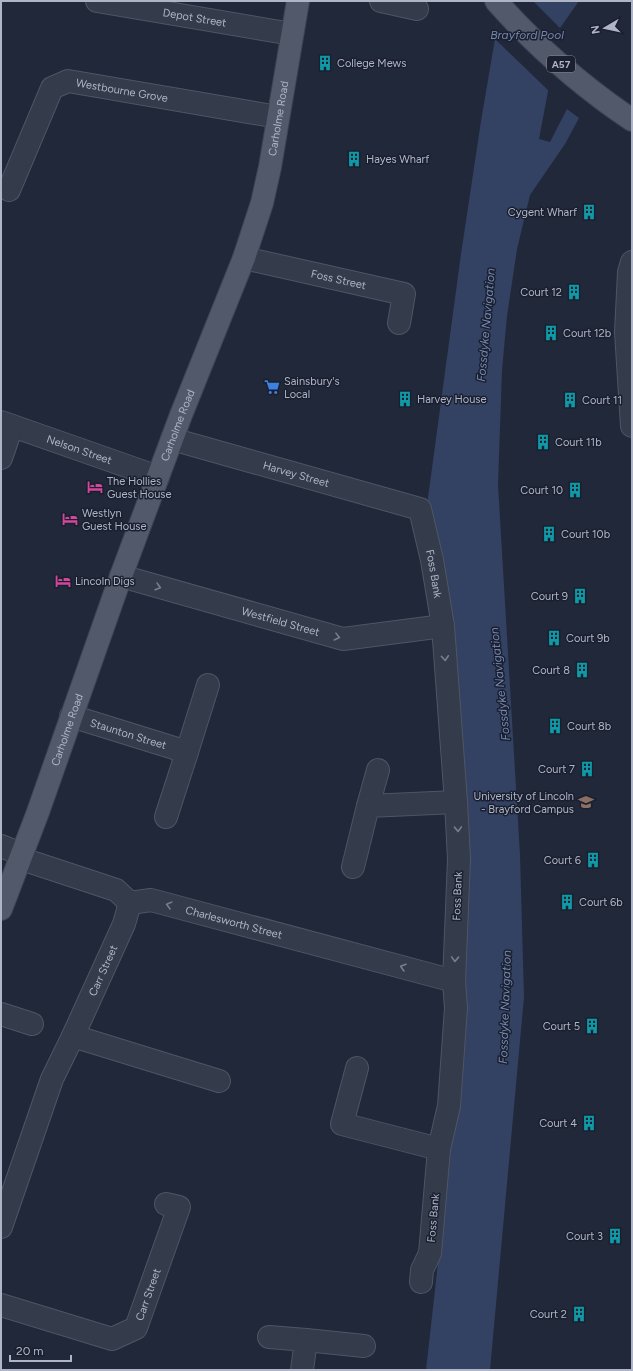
<svg xmlns="http://www.w3.org/2000/svg" width="633" height="1371" font-family="Figtree,sans-serif">
	<style>
		.water { fill: #334163 }
		.pier { fill: #21283a }
		.lines { fill: none; stroke-linecap: round; stroke-linejoin: round }
		.minor-casing { stroke: #4f5565; stroke-width: 24 }
		.major-casing { stroke: #3e4454; stroke-width: 24 }
		.minor { stroke: #343b4b; stroke-width: 22 }
		.major { stroke: #52596b; stroke-width: 22 }
		.oneway { stroke: #787e8f }
		.labels { text-anchor: middle; stroke-width: 3; stroke-linejoin: round; paint-order: stroke }
		.shield { fill: #1a202f; stroke: #828899; stroke-width: 1 }
		.shield-label { font-size: 10px; font-weight: bold; fill: #afb5c7 }
		.street-label { font-size: 11px; fill: #afb5c7; stroke: #1a202f }
		.poi-label { font-size: 11px; fill: #afb5c7; stroke: #1a202f; text-anchor: start }
		.water-label { font-size: 12px; font-style: italic; fill: #7587b1; stroke: #1a202f }
	</style>
	<rect width="100%" height="100%" fill="#21283a"/>
	<polygon class="water" points="499,1 579,1 560,28 539,139 550,142 567,109 579,118 565,144 530,195 517,249 507,316 502,370 498,485 520,855 524,997 490,1370 426,1370 462,1049 427,505 461,254 481,121 495,39"/>
	<polygon class="pier" points="499,1 533,1 560,28 549,91 495,39"/>
	<g class="lines">
		<defs>
			<g id="minor">
				<path id="s1" d="M97,1L292,34"/>
				<polyline points="381,1 417,9"/>
				<path id="s2" d="M9,190L52,88L68,81L278,117"/>
				<path id="s3" d="M244,258L404,294L399,323"/>
				<polyline points="632,262 629,272 626,332 632,426"/>
				<path id="s4" d="M1,422L158,477"/>
				<path id="s5" d="M172,439L420,509L432,560L443,626L456,802L459,859L454,981L456,1008L449,1106L439,1149L430,1253L422,1270L421,1282"/>
				<polyline points="1,458 12,426"/>
				<path id="s6" d="M121,576L343,639L443,626"/>
				<path id="s7" d="M71,716L187,752L166,817"/>
				<polyline points="187,752 208,685"/>
				<polyline points="368,806 378,770"/>
				<polyline points="1,846 21,854 31,862 116,890 130,903"/>
				<polyline points="353,867 368,806 456,802"/>
				<path id="s8" d="M130,903L151,900L454,981"/>
				<polyline points="1,1014 32,1024"/>
				<path id="s9" d="M73,1036L124,924L130,903"/>
				<polyline points="357,1068 342,1124 439,1149"/>
				<polyline points="1,1227 52,1079 73,1036 219,1081"/>
				<path id="s10" d="M1,1305L112,1339L136,1328L179,1207L166,1204"/>
				<polyline points="269,1337 306,1340"/>
				<polyline points="302,1370 306,1340 364,1346"/>
			</g>
			<g id="major">
				<path d="M496,1C535,45 583,87 632,120"/>
				<path id="s11" d="M1,909L38,812L121,576L181,415L244,258L262,203L270,167L298,1"/>
			</g>
		</defs>
		<use href="#minor" class="minor-casing"/>
		<use href="#major" class="major-casing"/>
		<use href="#minor" class="minor"/>
		<use href="#major" class="major"/>
	</g>
	<defs><path id="oneway-chevron" d="M-2-3.5L2.5 0L-2 3.5" fill="none" stroke-width="1.6" stroke-linecap="round" stroke-linejoin="round"/></defs>
	<g class="oneway">
		<use href="#oneway-chevron" transform="translate(158 587) rotate(16)"/>
		<use href="#oneway-chevron" transform="translate(337 637) rotate(14)"/>
		<use href="#oneway-chevron" transform="translate(445 658) rotate(86)"/>
		<use href="#oneway-chevron" transform="translate(458 829) rotate(88)"/>
		<use href="#oneway-chevron" transform="translate(169 905) rotate(-165)"/>
		<use href="#oneway-chevron" transform="translate(455 959) rotate(92)"/>
		<use href="#oneway-chevron" transform="translate(403 967) rotate(-164)"/>
	</g>
	<defs>
		<symbol id="building-bare" viewBox="-9 -9 18 18"><path d="M-4-6H4V6H1V3H-1V6H-4ZM-2.5-4.3h1.7v1.8h-1.7ZM.8-4.3h1.7v1.8H.8ZM-2.5-1h1.7V.8h-1.7ZM.8-1h1.7V.8H.8Z" fill="#0f9aa8" stroke="#1a202f" stroke-width="2.5" paint-order="stroke"/></symbol>
		<symbol id="supermarket-bare" viewBox="-9 -9 18 18"><path d="M-6-5.5h2.5l.6 2H6L4.5 2H-2.5L-4.4-4H-6ZM-1.5 3.2a1.3 1.3 0 1 0 .1 0ZM3 3.2a1.3 1.3 0 1 0 .1 0Z" fill="#3f7fe0" stroke="#1a202f" stroke-width="2.5" paint-order="stroke"/></symbol>
		<symbol id="hotel-bare" viewBox="-9 -9 18 18"><path d="M-6-4.5h1.5V1H6V5H4.5V3h-9V5H-6ZM-4 0a1.8 1.8 0 1 1 3.6 0ZM.5 0V-2.5h3Q6-2.5 6 0Z" fill="#d1479c" stroke="#1a202f" stroke-width="2.5" paint-order="stroke"/></symbol>
		<symbol id="university-bare" viewBox="-9 -9 18 18"><path d="M0-5L7-2L0 1L-7-2ZM-4 1L0 2.5L4 1V4Q0 6-4 4Z" fill="#8d6e63" stroke="#1a202f" stroke-width="2.5" paint-order="stroke"/></symbol>
	</defs>
	<g fill-rule="evenodd">
		<use href="#building-bare" x="314" y="52" width="22" height="22"/>
		<use href="#building-bare" x="343" y="148" width="22" height="22"/>
		<use href="#building-bare" x="578" y="201" width="22" height="22"/>
		<use href="#building-bare" x="563" y="281" width="22" height="22"/>
		<use href="#building-bare" x="540" y="322" width="22" height="22"/>
		<use href="#supermarket-bare" x="261" y="376" width="22" height="22"/>
		<use href="#building-bare" x="394" y="388" width="22" height="22"/>
		<use href="#building-bare" x="559" y="389" width="22" height="22"/>
		<use href="#building-bare" x="532" y="431" width="22" height="22"/>
		<use href="#hotel-bare" x="84" y="476" width="22" height="22"/>
		<use href="#building-bare" x="564" y="479" width="22" height="22"/>
		<use href="#hotel-bare" x="59" y="508" width="22" height="22"/>
		<use href="#building-bare" x="538" y="523" width="22" height="22"/>
		<use href="#hotel-bare" x="52" y="570" width="22" height="22"/>
		<use href="#building-bare" x="569" y="585" width="22" height="22"/>
		<use href="#building-bare" x="543" y="627" width="22" height="22"/>
		<use href="#building-bare" x="571" y="659" width="22" height="22"/>
		<use href="#building-bare" x="544" y="715" width="22" height="22"/>
		<use href="#building-bare" x="576" y="758" width="22" height="22"/>
		<use href="#university-bare" x="575" y="791" width="22" height="22"/>
		<use href="#building-bare" x="582" y="849" width="22" height="22"/>
		<use href="#building-bare" x="556" y="891" width="22" height="22"/>
		<use href="#building-bare" x="581" y="1015" width="22" height="22"/>
		<use href="#building-bare" x="578" y="1112" width="22" height="22"/>
		<use href="#building-bare" x="604" y="1225" width="22" height="22"/>
		<use href="#building-bare" x="568" y="1303" width="22" height="22"/>
	</g>
	<g class="labels">
		<rect class="shield" x="547" y="56" width="28" height="16" rx="3"/>
		<g class="shield-label">
			<text x="561" y="68">A57</text>
		</g>
		<g class="street-label">
			<text dy="4" stroke="none"><textPath href="#s1" startOffset="99">Depot Street</textPath></text>
			<text dy="4" stroke="none"><textPath href="#s2" startOffset="183">Westbourne Grove</textPath></text>
			<text dy="4" stroke="none"><textPath href="#s11" startOffset="839">Carholme Road</textPath></text>
			<text dy="4" stroke="none"><textPath href="#s3" startOffset="97">Foss Street</textPath></text>
			<text dy="4" stroke="none"><textPath href="#s11" startOffset="515">Carholme Road</textPath></text>
			<text dy="4" stroke="none"><textPath href="#s4" startOffset="83">Nelson Street</textPath></text>
			<text dy="4" stroke="none"><textPath href="#s5" startOffset="129">Harvey Street</textPath></text>
			<text dy="4" stroke="none"><textPath href="#s5" startOffset="324">Foss Bank</textPath></text>
			<text dy="4" stroke="none"><textPath href="#s6" startOffset="166">Westfield Street</textPath></text>
			<text dy="4" stroke="none"><textPath href="#s11" startOffset="191">Carholme Road</textPath></text>
			<text dy="4" stroke="none"><textPath href="#s7" startOffset="60">Staunton Street</textPath></text>
			<text transform="translate(457 896) rotate(-88)" y="4">Foss Bank</text>
			<text dy="4" stroke="none"><textPath href="#s8" startOffset="107">Charlesworth Street</textPath></text>
			<text dy="4" stroke="none"><textPath href="#s9" startOffset="72">Carr Street</textPath></text>
			<text transform="translate(433 1218) rotate(-85)" y="4">Foss Bank</text>
			<text dy="4" stroke="none"><textPath href="#s10" startOffset="178">Carr Street</textPath></text>
		</g>
		<g class="poi-label">
			<text x="337" y="67">College Mews</text>
			<text x="366" y="163">Hayes Wharf</text>
			<text x="577" y="216" text-anchor="end">Cygent Wharf</text>
			<text x="562" y="296" text-anchor="end">Court 12</text>
			<text x="563" y="337">Court 12b</text>
			<text x="284" y="385">Sainsbury's<tspan x="284" dy="13">Local</tspan></text>
			<text x="417" y="403">Harvey House</text>
			<text x="582" y="404">Court 11</text>
			<text x="555" y="446">Court 11b</text>
			<text x="107" y="485">The Hollies<tspan x="107" dy="13">Guest House</tspan></text>
			<text x="563" y="494" text-anchor="end">Court 10</text>
			<text x="82" y="517">Westlyn<tspan x="82" dy="13">Guest House</tspan></text>
			<text x="561" y="538">Court 10b</text>
			<text x="75" y="585">Lincoln Digs</text>
			<text x="568" y="600" text-anchor="end">Court 9</text>
			<text x="566" y="642">Court 9b</text>
			<text x="570" y="674" text-anchor="end">Court 8</text>
			<text x="567" y="730">Court 8b</text>
			<text x="575" y="773" text-anchor="end">Court 7</text>
			<text x="574" y="800" text-anchor="end">University of Lincoln<tspan x="574" dy="13">- Brayford Campus</tspan></text>
			<text x="581" y="864" text-anchor="end">Court 6</text>
			<text x="579" y="906">Court 6b</text>
			<text x="580" y="1030" text-anchor="end">Court 5</text>
			<text x="577" y="1127" text-anchor="end">Court 4</text>
			<text x="603" y="1240" text-anchor="end">Court 3</text>
			<text x="567" y="1318" text-anchor="end">Court 2</text>
		</g>
		<g class="water-label">
			<text x="527" y="39">Brayford Pool</text>
			<text transform="translate(486 325) rotate(-85)" y="4">Fossdyke Navigation</text>
			<text transform="translate(500 684) rotate(-96)" y="4">Fossdyke Navigation</text>
			<text transform="translate(505 1007) rotate(-88)" y="4">Fossdyke Navigation</text>
		</g>
	</g>
	<rect width="633" height="1371" fill="none" stroke="#afb5c7" stroke-width="4"/>
	<g transform="translate(605 28) rotate(261)" stroke="#1a202f" stroke-width="3" paint-order="stroke">
	<path d="M0-3L7 15L0 10L-7 15Z" fill="#afb5c7"/>
	<text y="-6" font-size="11" font-weight="bold" text-anchor="middle" fill="#afb5c7">N</text>
	</g>
	<path d="M10 1355v6h61v-6" fill="none" stroke="#afb5c7" stroke-width="2"/>
	<text x="16" y="1355" font-size="12" fill="#afb5c7" stroke="#1a202f" stroke-width="3" paint-order="stroke">20 m</text>
</svg>
